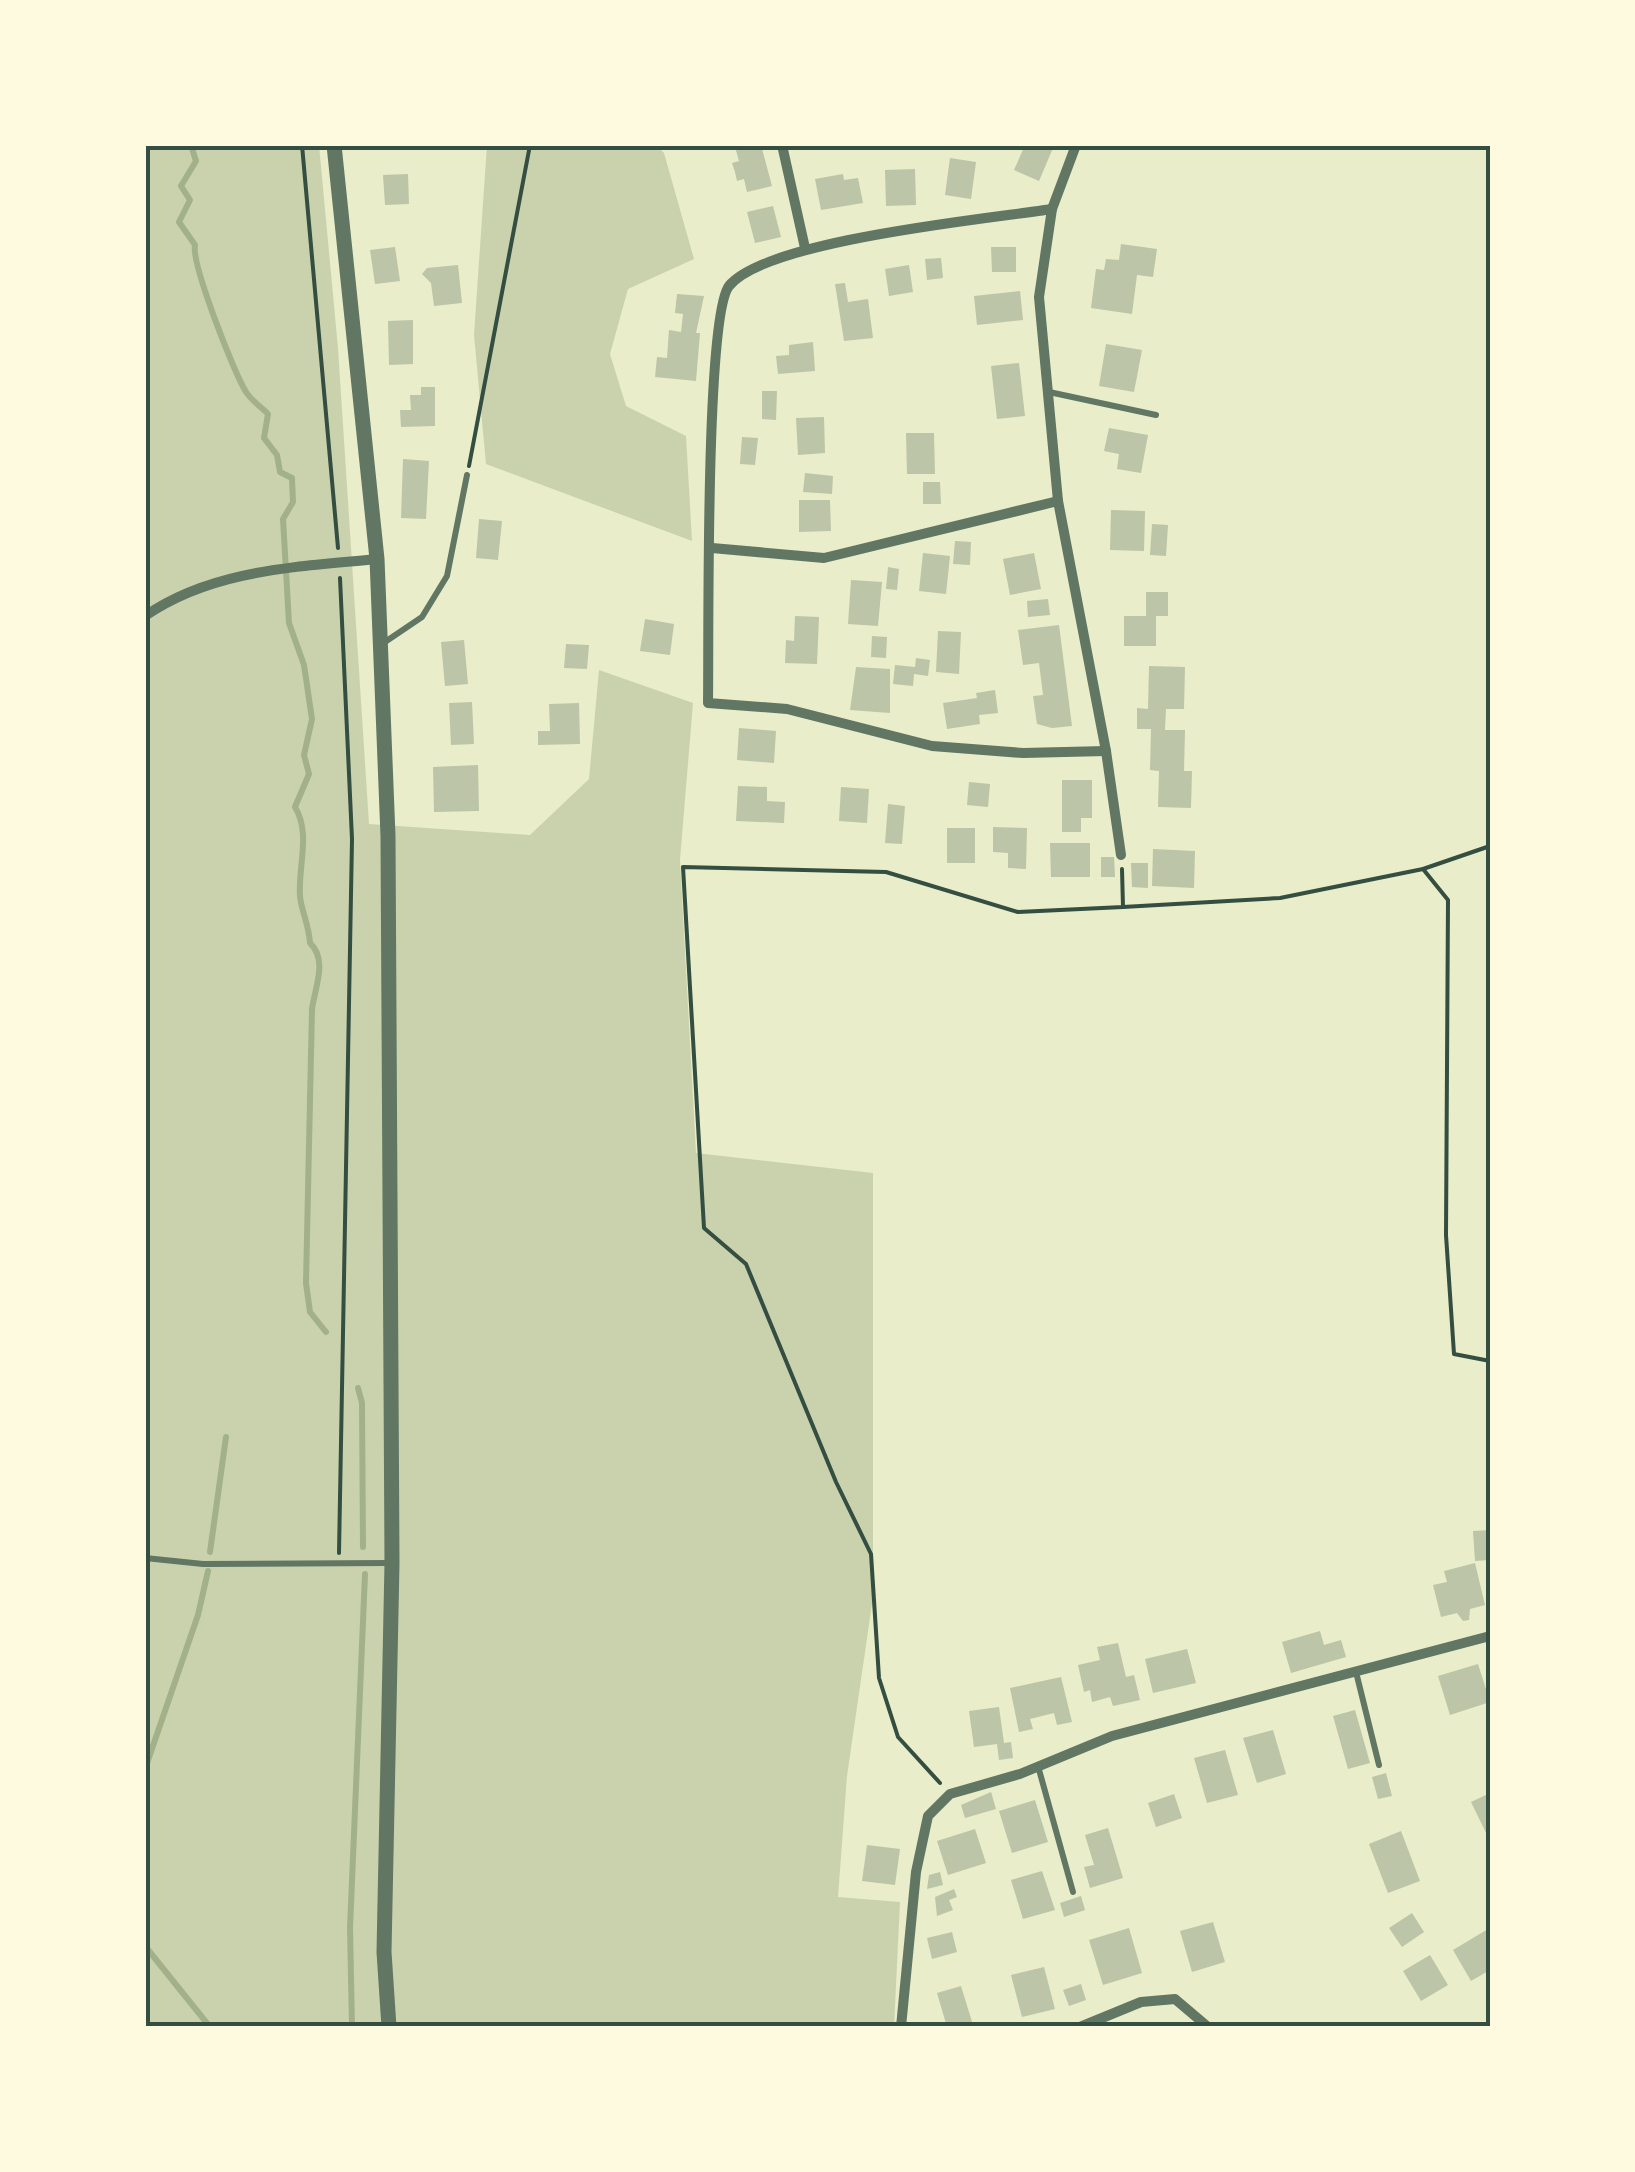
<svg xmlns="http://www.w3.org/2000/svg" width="1635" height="2172" font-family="Quicksand,sans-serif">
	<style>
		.green { fill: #cad2ad }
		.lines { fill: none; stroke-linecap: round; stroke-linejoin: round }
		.stream { stroke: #a3b18a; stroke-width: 6 }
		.building { fill: #bcc5a7 }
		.path { stroke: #344e41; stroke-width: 4 }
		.service { stroke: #617663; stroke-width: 6 }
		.minor { stroke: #617663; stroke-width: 10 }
		.tertiary { stroke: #617663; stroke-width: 15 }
		.neatline { fill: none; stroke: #344e41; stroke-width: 4 }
	</style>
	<rect width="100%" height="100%" fill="#e9edc9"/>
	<g class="green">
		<polygon points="145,145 319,145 338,348 369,824 530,835 589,779 599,670 693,703 680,860 696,1153 873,1173 873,1597 847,1776 838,1897 900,1902 894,2027 145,2027"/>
		<polygon points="487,145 656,145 664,153 694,259 628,289 610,354 626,406 686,436 692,541 486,464 474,335"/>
	</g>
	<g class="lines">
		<g class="stream">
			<path d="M191,145L196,161L181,186L190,200L179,222L195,245C191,263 234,373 246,392C251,400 261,407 268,414L264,438L277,455L280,472L292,478L293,502L283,519L289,623L304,665L312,719L304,755L309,774L295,807C311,833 298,866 300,896C301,910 309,925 310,943C328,960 315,987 312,1009L306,1283L310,1312L326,1332"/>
			<polyline points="358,1388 362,1403 363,1547"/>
			<polyline points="210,1552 226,1437"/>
			<polyline points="145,1769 198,1615 208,1571"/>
			<polyline points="145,1946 210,2027"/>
			<polyline points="352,2027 350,1928 365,1574"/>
		</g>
	</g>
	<g class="building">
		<polygon points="726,145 761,145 772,186 747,192 744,179 737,181 735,172 732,163 739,161 735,147 727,150"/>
		<polygon points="1025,145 1053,148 1039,181 1014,170"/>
		<polygon points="950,158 976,162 971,199 945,195"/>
		<polygon points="915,169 916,205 886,206 885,170"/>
		<polygon points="408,174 409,204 385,205 383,175"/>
		<polygon points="843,174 844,180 858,178 863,203 821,210 815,179"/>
		<polygon points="773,206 781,237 755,243 747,212"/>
		<polygon points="1121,244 1157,249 1153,277 1137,275 1132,314 1091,308 1096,269 1104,270 1106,259 1119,260"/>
		<polygon points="395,247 400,281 375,284 370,250"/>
		<polygon points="991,247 1016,247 1016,272 992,272"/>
		<polygon points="941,258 943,278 927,280 925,259"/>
		<polygon points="458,265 462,303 434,306 431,283 422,274 427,268"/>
		<polygon points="909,265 913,292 889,296 885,269"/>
		<polygon points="845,283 848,302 868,299 873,338 844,341 835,284"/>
		<polygon points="1020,291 1023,320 977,325 974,296"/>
		<polygon points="677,294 704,296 696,333 700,333 696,381 655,377 657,357 667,358 669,330 681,332 683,314 675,313"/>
		<polygon points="413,320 413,364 389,365 388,321"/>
		<polygon points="813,342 815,371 778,374 776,356 789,355 789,345"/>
		<polygon points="1106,344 1142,350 1134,392 1099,386"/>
		<polygon points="1019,363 1025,416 997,419 991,366"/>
		<polygon points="421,387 435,387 435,426 401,427 400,410 411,410 410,395 421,395"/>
		<polygon points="762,391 777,391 776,420 762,419"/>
		<polygon points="824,417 825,453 798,455 796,418"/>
		<polygon points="1109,428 1148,435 1141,473 1117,469 1119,454 1104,451"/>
		<polygon points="906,433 934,433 935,474 907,474"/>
		<polygon points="742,437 758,438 755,465 740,464"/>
		<polygon points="403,459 429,461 426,519 401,518"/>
		<polygon points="805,473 833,476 832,494 803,492"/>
		<polygon points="923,482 940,482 941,504 923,504"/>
		<polygon points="799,500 830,500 831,531 799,532"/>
		<polygon points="1111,510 1145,511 1144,551 1110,550"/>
		<polygon points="479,519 502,521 498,560 476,558"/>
		<polygon points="1152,524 1168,525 1166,556 1150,555"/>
		<polygon points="955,541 971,542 970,565 953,564"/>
		<polygon points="923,553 950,556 946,594 919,591"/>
		<polygon points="1034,553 1041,589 1010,595 1003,559"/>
		<polygon points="888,567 899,569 897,590 886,589"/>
		<polygon points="851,580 882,582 878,626 848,624"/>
		<polygon points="1146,592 1168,592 1168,616 1156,616 1156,646 1124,646 1124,616 1146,616"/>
		<polygon points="1048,599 1050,615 1028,617 1027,601"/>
		<polygon points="795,616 819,617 817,664 785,663 786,640 794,641"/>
		<polygon points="645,619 674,624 670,655 640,651"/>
		<polygon points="1059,625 1072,726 1052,728 1037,724 1033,696 1043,695 1039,663 1023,665 1018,630"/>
		<polygon points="938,631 961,632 959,674 936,672"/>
		<polygon points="872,636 887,637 886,658 871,657"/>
		<polygon points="464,640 468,684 445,686 441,642"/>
		<polygon points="566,644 589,645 587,669 564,668"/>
		<polygon points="916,658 930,660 928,676 914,674 913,686 893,684 895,665 915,667"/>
		<polygon points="1149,666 1185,667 1184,709 1166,709 1165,730 1185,730 1184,771 1192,771 1191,808 1158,807 1159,771 1150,770 1151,729 1137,729 1137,708 1148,709"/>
		<polygon points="856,667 890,669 890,713 850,710"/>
		<polygon points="995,690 998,713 979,715 980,724 947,729 943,703 977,698 976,693"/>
		<polygon points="472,702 474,744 451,745 449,703"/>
		<polygon points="579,703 580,744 538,745 538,731 550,731 549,704"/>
		<polygon points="739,728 776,731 774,763 737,760"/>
		<polygon points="478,765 479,811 434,812 433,767"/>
		<polygon points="1062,780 1092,780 1092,818 1081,818 1081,832 1062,832"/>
		<polygon points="969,782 990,784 988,807 967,805"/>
		<polygon points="738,786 767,787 767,801 785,802 784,823 736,821"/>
		<polygon points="841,787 869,789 867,823 839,821"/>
		<polygon points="888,804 905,806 902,844 885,843"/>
		<polygon points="993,827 1027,828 1026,869 1008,868 1008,853 993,852"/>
		<rect x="947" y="828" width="28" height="35"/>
		<polygon points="1050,843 1090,843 1090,877 1051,877"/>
		<polygon points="1153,849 1195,851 1194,888 1152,886"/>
		<polygon points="1101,857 1114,857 1115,877 1101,877"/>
		<polygon points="1131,863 1148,863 1148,888 1132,887"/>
		<polygon points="1490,1530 1490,1560 1475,1561 1473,1531"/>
		<polygon points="1475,1563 1485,1605 1470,1609 1469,1620 1463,1621 1457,1613 1441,1617 1433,1585 1447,1582 1444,1571"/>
		<polygon points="1320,1631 1324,1645 1341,1640 1346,1657 1291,1673 1282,1642"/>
		<polygon points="1118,1643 1126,1677 1134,1675 1140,1700 1113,1706 1110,1697 1092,1702 1090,1690 1084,1692 1078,1665 1100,1660 1097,1647"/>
		<polygon points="1187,1649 1196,1683 1153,1693 1145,1659"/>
		<polygon points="1478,1664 1490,1702 1450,1715 1438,1676"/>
		<polygon points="1061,1677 1072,1722 1057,1725 1054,1713 1030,1719 1033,1729 1019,1732 1010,1688"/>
		<polygon points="999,1707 1004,1743 1011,1742 1013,1758 999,1760 997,1744 974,1747 969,1711"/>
		<polygon points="1355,1710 1370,1763 1348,1769 1333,1716"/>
		<polygon points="1273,1730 1286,1774 1257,1783 1243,1738"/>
		<polygon points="1225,1750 1238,1795 1207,1803 1194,1758"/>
		<polygon points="1386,1773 1392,1796 1378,1799 1372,1777"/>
		<polygon points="991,1792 996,1809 965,1818 961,1805"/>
		<polygon points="1490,1793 1490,1833 1487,1835 1471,1802"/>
		<polygon points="1174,1794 1182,1818 1156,1827 1148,1803"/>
		<polygon points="1035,1800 1048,1842 1012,1853 999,1811"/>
		<polygon points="1108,1828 1123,1878 1090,1888 1084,1867 1094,1865 1085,1835"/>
		<polygon points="975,1829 986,1863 948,1875 937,1841"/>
		<polygon points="1401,1831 1420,1881 1388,1893 1369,1844"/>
		<polygon points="867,1845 900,1849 895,1885 862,1881"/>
		<polygon points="1042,1871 1055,1910 1023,1919 1011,1880"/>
		<polygon points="940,1872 943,1885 927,1889 929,1875"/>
		<polygon points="954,1889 957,1897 949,1900 953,1910 937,1916 935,1897"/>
		<polygon points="1081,1896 1085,1910 1064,1917 1060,1903"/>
		<polygon points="1412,1913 1424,1932 1402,1947 1389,1928"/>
		<polygon points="1213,1922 1225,1962 1192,1972 1180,1931"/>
		<polygon points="1129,1928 1142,1973 1103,1985 1089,1940"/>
		<polygon points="1488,1929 1490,1970 1471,1981 1453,1950"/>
		<polygon points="952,1932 957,1952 932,1959 927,1938"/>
		<polygon points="1430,1955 1448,1985 1421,2001 1403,1971"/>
		<polygon points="1044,1967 1055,2009 1022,2017 1011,1975"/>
		<polygon points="1081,1984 1086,2000 1069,2006 1063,1990"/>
		<polygon points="961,1986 973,2025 947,2027 937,1993"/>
	</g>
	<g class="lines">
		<g class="path">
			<polyline points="302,145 338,548"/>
			<polyline points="469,466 530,145"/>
			<polyline points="1423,869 1448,900 1446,1235 1454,1354 1490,1361"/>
			<polyline points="1123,907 1280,898 1423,869 1490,846"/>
			<polyline points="339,1553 352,839 340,578"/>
			<polyline points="940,1783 898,1737 879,1678 871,1554 836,1482 746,1264 704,1228 683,867 886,872 1018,912 1123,907 1122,869"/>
		</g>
		<g class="service">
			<polyline points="1049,392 1156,415"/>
			<polyline points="382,644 422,617 447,576 467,475"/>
			<polyline points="145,1558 203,1564 388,1563"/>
			<polyline points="1356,1672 1379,1765"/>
			<polyline points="1038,1766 1073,1892"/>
		</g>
		<g class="minor">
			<polyline points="782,145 805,248"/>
			<polyline points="1076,145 1052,209 1039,297 1058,501 1106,751 1121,855"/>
			<path d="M1052,209C987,219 766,240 729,286C705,317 709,641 708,703L787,709L932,746L1023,753L1106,751"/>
			<polyline points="712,548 824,558 1058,501"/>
			<path d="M145,616C213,569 298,567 377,559"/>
			<polyline points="901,2027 916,1872 928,1816 950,1794 1020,1774 1112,1736 1490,1636"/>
			<polyline points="1080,2027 1141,2002 1175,1999 1208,2027"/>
			<polyline points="1488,2027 1490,2026"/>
		</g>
		<polyline class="tertiary" points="334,145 377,559 388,836 392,1563 384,1952 389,2027"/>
	</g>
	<rect width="1635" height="2172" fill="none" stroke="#fefae0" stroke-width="295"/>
	<rect x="148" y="148" width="1340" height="1876" class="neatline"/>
</svg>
